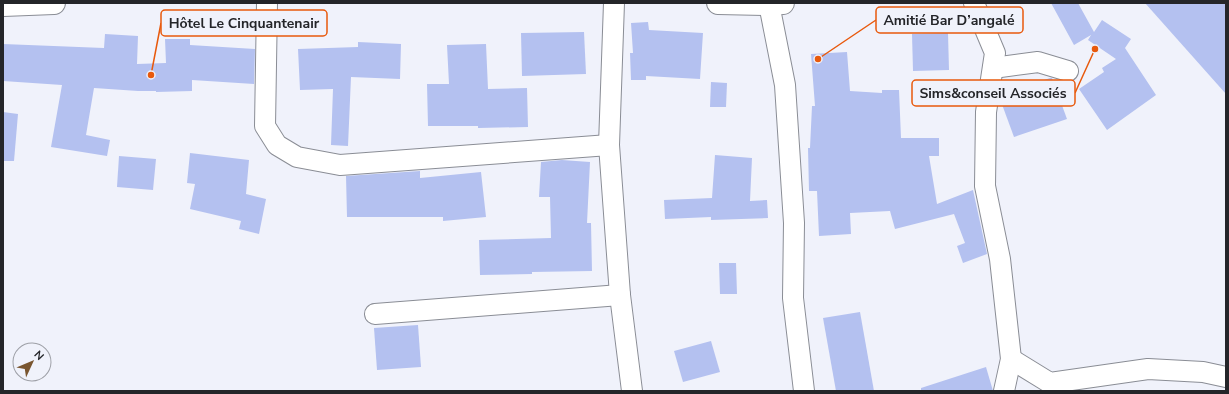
<svg xmlns="http://www.w3.org/2000/svg" width="1229" height="394" font-family="'Nunito Sans',sans-serif">
	<style>
		.building { fill: #b4c1f0 }
		.lines { fill: none; stroke-linecap: round; stroke-linejoin: round }
		.street-casing { stroke: #8a8d95; stroke-width: 22 }
		.secondary-casing { stroke: #8a8d95; stroke-width: 24 }
		.street { stroke: #fff; stroke-width: 20 }
		.secondary { stroke: #fff; stroke-width: 22 }
		.leader { fill: none; stroke: #e8590c; stroke-width: 1.5 }
		.callout-dot { fill: #e8590c; stroke: #f0f2fb; stroke-width: 1.5 }
		.callout { fill: #f0f2fb; stroke: #e8590c; stroke-width: 1.5 }
		.callout-label { font-size: 14px; text-anchor: middle; font-weight: bold; fill: #242529 }
	</style>
	<rect width="100%" height="100%" fill="#f0f2fb"/>
	<g class="building">
		<polygon points="1051,3 1078,3 1094,32 1102,20 1131,39 1125,48 1156,95 1107,130 1079,89 1104,72 1102,68 1116,59 1088,40 1091,35 1074,45"/>
		<polygon points="1145,3 1226,3 1226,94"/>
		<polygon points="648,22 649,30 703,33 700,79 646,76 646,80 631,80 630,53 633,53 631,23"/>
		<polygon points="584,32 586,74 522,76 521,33"/>
		<polygon points="948,33 949,70 913,71 912,34"/>
		<polygon points="105,34 138,36 137,64 166,63 165,39 190,39 190,45 255,49 254,84 192,80 192,91 156,92 156,91 138,91 94,88 86,135 110,140 107,156 51,147 62,85 3,81 3,44 104,48"/>
		<polygon points="358,42 401,44 400,79 351,77 348,146 331,145 333,89 300,90 298,49 358,47"/>
		<polygon points="486,44 488,89 527,88 528,127 478,128 478,126 428,126 427,84 449,84 447,45"/>
		<polygon points="847,52 850,91 882,93 882,90 899,90 901,138 939,138 939,156 929,156 937,204 973,190 987,254 963,263 957,246 965,243 954,214 895,229 890,211 850,213 851,234 819,236 817,191 809,191 808,148 810,148 812,106 815,106 811,54"/>
		<polygon points="1050,78 1052,78 1067,119 1014,137 1000,99 1000,95"/>
		<polygon points="711,82 727,83 726,107 710,107"/>
		<polygon points="3,112 18,114 14,161 3,161"/>
		<polygon points="190,153 249,160 246,194 266,199 259,234 239,229 241,221 190,209 195,184 187,183"/>
		<polygon points="715,155 752,158 750,201 767,200 768,218 711,220 711,217 665,219 664,200 712,198"/>
		<polygon points="119,156 156,159 153,190 117,187"/>
		<polygon points="562,160 590,162 587,223 591,223 592,271 532,272 532,274 480,275 479,240 551,238 550,197 539,197 541,162"/>
		<polygon points="420,171 420,178 481,172 486,217 443,221 443,217 347,217 346,176"/>
		<polygon points="719,263 736,263 737,294 720,294"/>
		<polygon points="860,312 874,391 836,391 823,318"/>
		<polygon points="418,325 421,367 377,370 374,328"/>
		<polygon points="711,341 720,372 683,382 674,351"/>
		<polygon points="986,367 993,391 921,391 921,388"/>
	</g>
	<g class="lines">
		<defs>
			<g id="street">
				<polyline points="267,3 265,126 277,145 297,157 340,165 609,145"/>
				<polyline points="614,3 609,145 620,295 632,391"/>
				<polyline points="974,3 995,53 986,112 985,186 1000,259 1011,359 1004,391"/>
				<polyline points="769,4 785,85 794,223 793,298 804,391"/>
				<polyline points="993,68 1038,62 1068,71"/>
				<polyline points="375,314 620,295"/>
				<polyline points="1011,359 1050,383 1148,369 1203,372 1226,377"/>
			</g>
			<g id="secondary">
				<polyline points="718,3 769,4 783,3"/>
				<polyline points="3,5 54,3"/>
			</g>
		</defs>
		<use href="#street" class="street-casing"/>
		<use href="#secondary" class="secondary-casing"/>
		<use href="#street" class="street"/>
		<use href="#secondary" class="secondary"/>
	</g>
	<path class="leader" d="M818 59L876 20M151 75L161 23M1095 49L1075 93"/>
	<g class="callout-dot">
		<circle cx="818" cy="59" r="4"/>
		<circle cx="151" cy="75" r="4"/>
		<circle cx="1095" cy="49" r="4"/>
	</g>
	<g class="callout">
		<rect x="876" y="7" width="147" height="26" rx="4"/>
		<rect x="161" y="10" width="166" height="26" rx="4"/>
		<rect x="912" y="80" width="163" height="26" rx="4"/>
	</g>
	<g class="callout-label">
		<text x="949" y="25">Amitié Bar D’angalé</text>
		<text x="244" y="28">Hôtel Le Cinquantenair</text>
		<text x="993" y="98">Sims&amp;conseil Associés</text>
	</g>
	<rect width="1229" height="394" fill="none" stroke="#242529" stroke-width="8"/>
	<g transform="translate(32 362) rotate(46)"><circle r="19" fill="#f0f2fb" stroke="#9ea0a7"/>
	<path d="M0-3L7 15L0 10L-7 15Z" fill="#79552f"/>
	<text y="-6" font-size="11" font-weight="bold" text-anchor="middle" fill="#242529">N</text>
	</g>
</svg>
